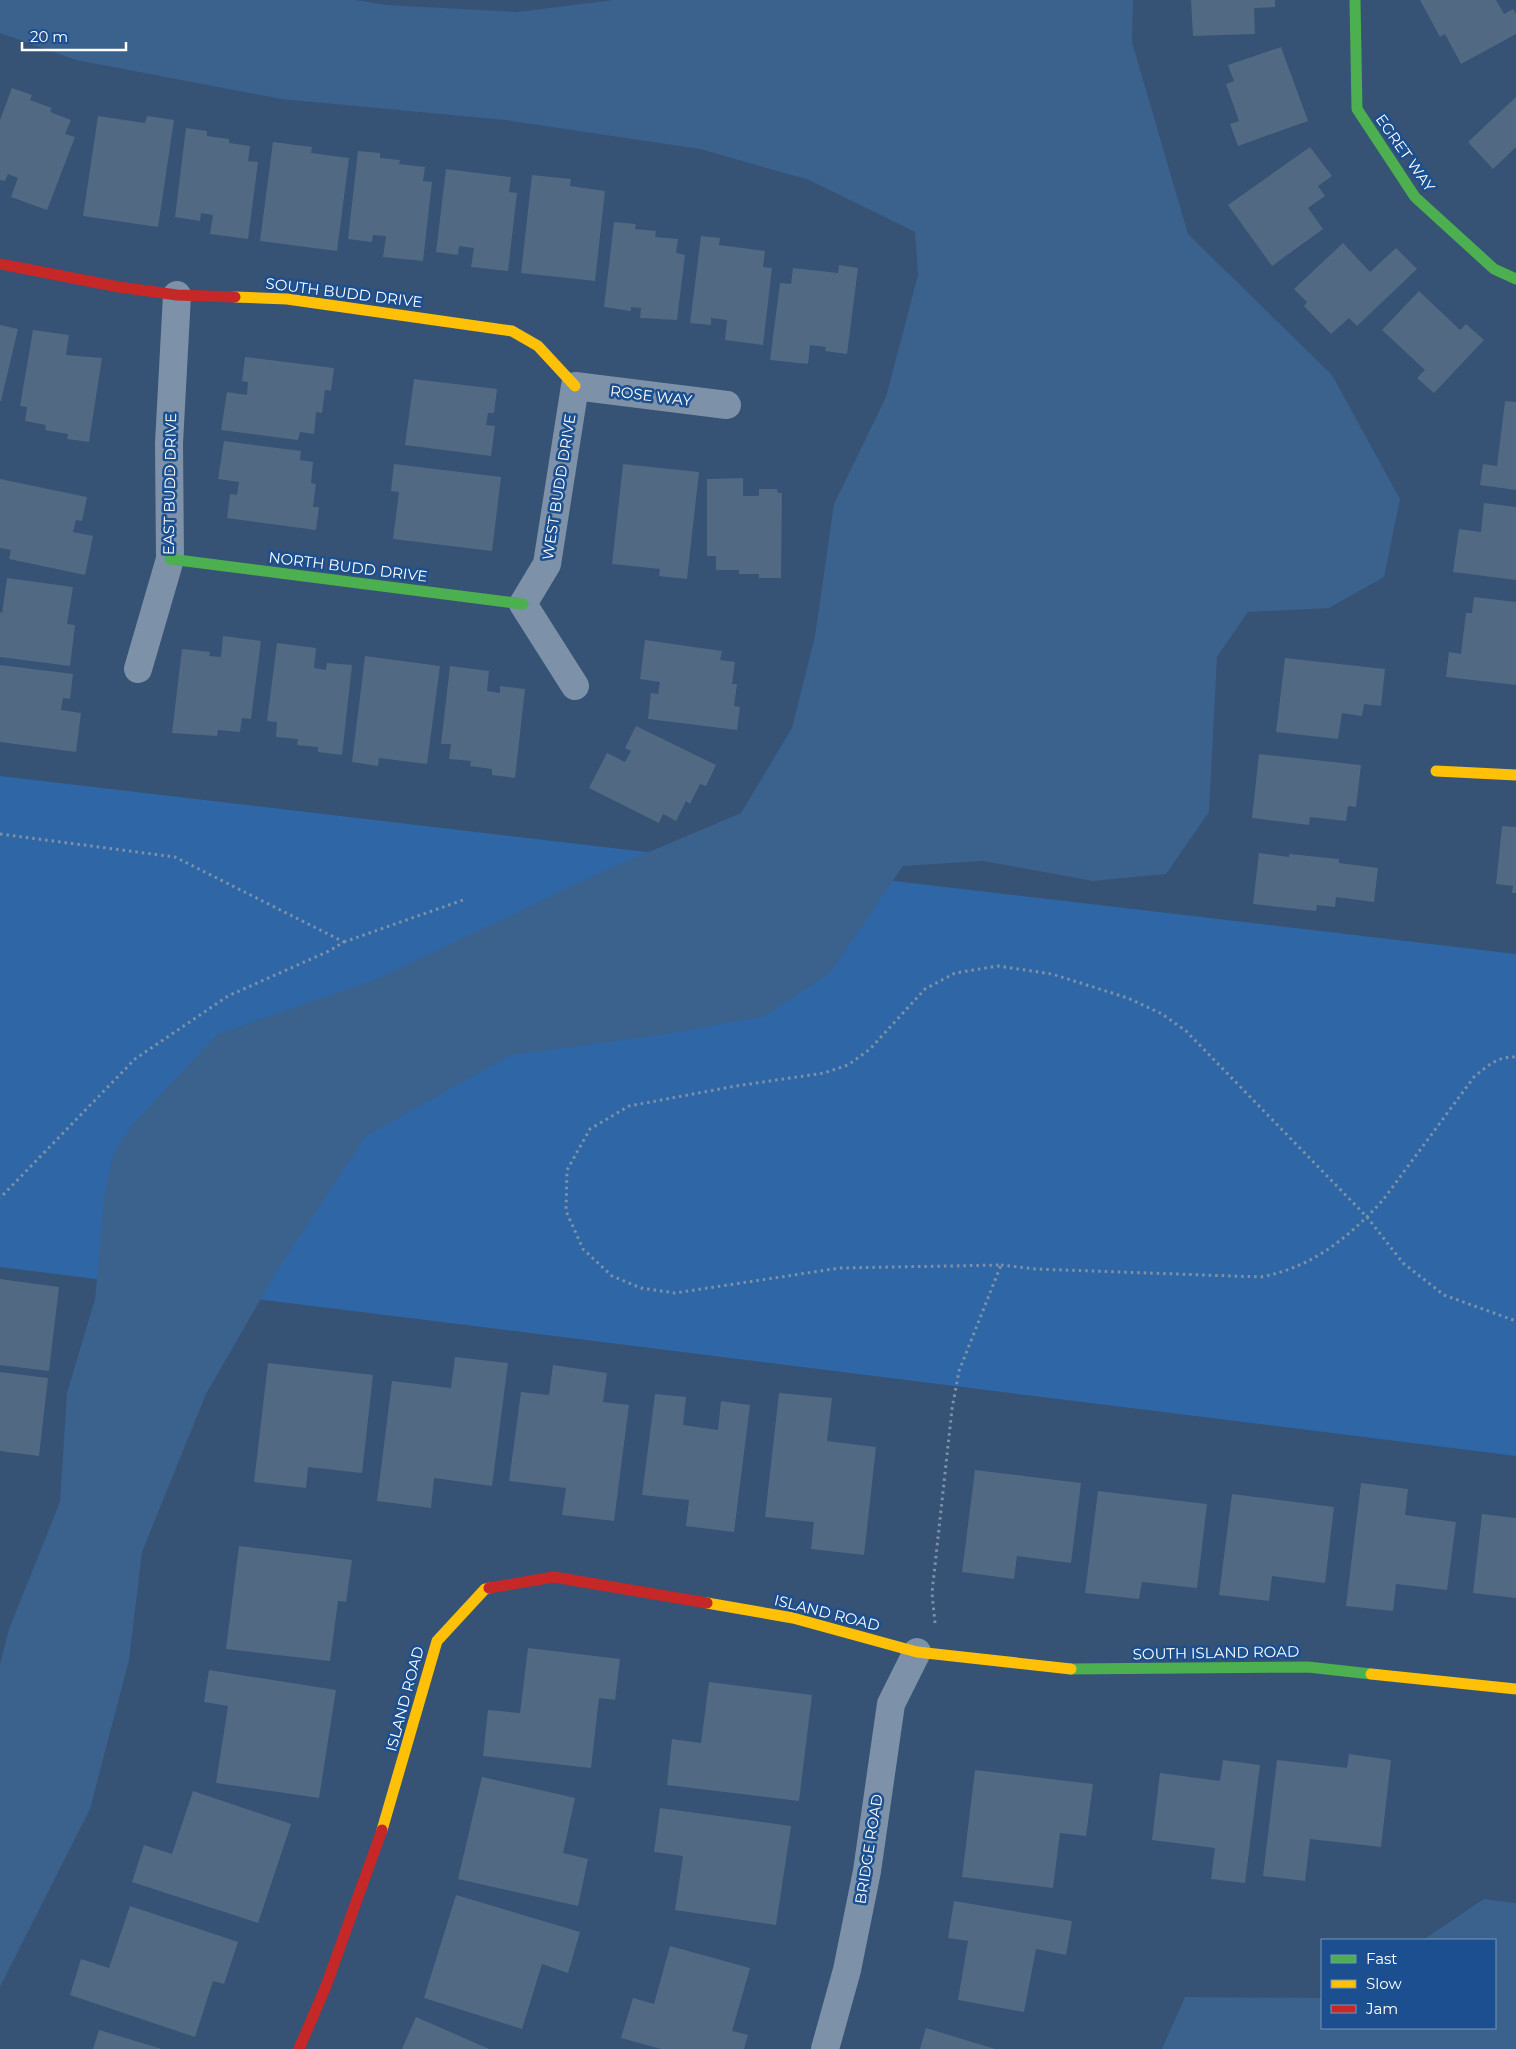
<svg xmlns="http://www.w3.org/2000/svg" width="1516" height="2049" font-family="Montserrat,sans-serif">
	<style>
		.green { fill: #2f66a5 }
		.water { fill: #3b618d }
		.building { fill: #526984 }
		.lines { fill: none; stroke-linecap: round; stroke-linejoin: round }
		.path { stroke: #7d92a8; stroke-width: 3; stroke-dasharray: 2.5 4; stroke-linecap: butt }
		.street { stroke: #7d92a8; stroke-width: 28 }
		.fast { stroke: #4caf50; stroke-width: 11 }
		.slow { stroke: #ffc107; stroke-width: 11 }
		.jam { stroke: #c62828; stroke-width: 11 }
		.labels { text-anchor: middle; stroke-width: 5; stroke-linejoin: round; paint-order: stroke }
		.street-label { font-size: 15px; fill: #fff; stroke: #1b4f8f }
	</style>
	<rect width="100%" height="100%" fill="#365274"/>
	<polygon class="green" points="0,776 1516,954 1516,1456 0,1267"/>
	<g class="water">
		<polygon points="0,0 355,0 387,5 517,12 613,0 1133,0 1132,42 1188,234 1332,375 1400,499 1384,577 1329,608 1248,612 1217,657 1209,812 1166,874 1093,881 983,861 903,866 830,973 765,1016 660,1035 511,1055 366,1136 278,1269 206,1394 142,1552 129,1660 90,1809 0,1987 0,1664 9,1629 60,1502 67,1393 95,1299 105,1192 112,1158 130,1127 218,1034 373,981 606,870 741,813 792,728 815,636 834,504 886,397 918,275 915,232 809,180 700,149 505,120 281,99 76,60 0,33"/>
		<polygon points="1484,1899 1516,1903 1516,2049 1162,2049 1185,1997 1322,1998 1322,2028 1495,2028 1495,1940 1423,1940"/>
	</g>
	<g class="building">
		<polygon points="1191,0 1275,0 1275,7 1254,8 1255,34 1193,36"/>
		<polygon points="1420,0 1496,0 1504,14 1513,9 1516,14 1516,34 1461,64 1445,34 1440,37"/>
		<polygon points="1281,47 1308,121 1238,146 1230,124 1239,121 1226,84 1234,81 1228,65"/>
		<polygon points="12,88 32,95 30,100 52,108 50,112 71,120 65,134 75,137 47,210 11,197 18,178 8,174 5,181 0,180 0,120"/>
		<polygon points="1516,97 1516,147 1493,169 1468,142"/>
		<polygon points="98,116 145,123 147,116 174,120 158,227 83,216"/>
		<polygon points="186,128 207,131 207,136 229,139 229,143 250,146 248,161 258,162 248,239 210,234 213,215 201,213 200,221 175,217"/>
		<polygon points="273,142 312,147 311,153 349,158 337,251 260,241"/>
		<polygon points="1310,147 1332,176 1318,186 1325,196 1308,208 1323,229 1272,266 1228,205"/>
		<polygon points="358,151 380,153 380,158 400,160 399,164 425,167 423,181 432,182 423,261 383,257 386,236 373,235 372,242 348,239"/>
		<polygon points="446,169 511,177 509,192 517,193 508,271 471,267 474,248 459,246 458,255 436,252"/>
		<polygon points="532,175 571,179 570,186 605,191 595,281 521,273"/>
		<polygon points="614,222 636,224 635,229 656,231 655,237 678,239 676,253 685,255 677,320 640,318 641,308 631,307 631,311 604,307"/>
		<polygon points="701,236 720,238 719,245 765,251 763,267 772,268 763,345 725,340 727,320 711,318 711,325 690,323"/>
		<polygon points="1343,243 1370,272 1396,248 1417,269 1357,326 1349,318 1331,334 1304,306 1307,302 1294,289"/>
		<polygon points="839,265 858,268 847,354 825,351 826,347 810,345 808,364 770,360 780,283 791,284 793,268 838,273"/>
		<polygon points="1419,291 1460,330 1466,324 1484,340 1434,393 1417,378 1425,370 1382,330"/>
		<polygon points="0,325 18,329 1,401 0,401"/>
		<polygon points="33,330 69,335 66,355 102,358 89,442 67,439 68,434 45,430 46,425 25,421 27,407 20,406"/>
		<polygon points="245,357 334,368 331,391 325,390 322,413 316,412 314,434 300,432 298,440 221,430 227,392 247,395 248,382 242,381"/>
		<polygon points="414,379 497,389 494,413 488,413 486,425 495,426 491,456 405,445"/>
		<polygon points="1505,401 1516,402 1516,490 1480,485 1483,464 1497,466"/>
		<polygon points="224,441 301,451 300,460 313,462 311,483 316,484 313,507 319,507 316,530 227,518 230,494 237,495 239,482 218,479"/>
		<polygon points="394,464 501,477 492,551 393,539 399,492 391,491"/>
		<polygon points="623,464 699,472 687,579 659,576 660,569 612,564"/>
		<polygon points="743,478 743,496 759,496 759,489 777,489 778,493 782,493 781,578 759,578 759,574 739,574 739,570 716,570 716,556 707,556 707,479"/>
		<polygon points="0,479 87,497 82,521 76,520 73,532 93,536 85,575 9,559 11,550 0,548"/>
		<polygon points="1484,503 1516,507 1516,580 1453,572 1459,529 1481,532"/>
		<polygon points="7,578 73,587 67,624 75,625 70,666 0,657 0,612 2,613"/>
		<polygon points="1474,597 1516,602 1516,685 1446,677 1449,652 1461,654 1466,613 1472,613"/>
		<polygon points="223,636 261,641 251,719 242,718 240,732 218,730 217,736 172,733 182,649 210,652 209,656 221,657"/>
		<polygon points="645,640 722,651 720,660 735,662 732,684 737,684 734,706 740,707 737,730 648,719 651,693 658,694 660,682 640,679"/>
		<polygon points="277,643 316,648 314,668 326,670 327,663 352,665 342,755 318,752 318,747 297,745 298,739 276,737 277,722 267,721"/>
		<polygon points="365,656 440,666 427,764 379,758 378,766 352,762"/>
		<polygon points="1285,658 1385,669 1381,706 1364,704 1362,716 1342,713 1338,739 1276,732"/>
		<polygon points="0,665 73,674 70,699 63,698 61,710 81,713 76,752 0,742"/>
		<polygon points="450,666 489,671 487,691 500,693 500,686 525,689 515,778 492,775 492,769 470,766 471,761 449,759 451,744 441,744"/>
		<polygon points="636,726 716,765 706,786 700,784 690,804 686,801 676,821 663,814 659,823 589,788 607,753 625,762 631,751 625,748"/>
		<polygon points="1259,754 1361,765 1356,807 1348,806 1346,821 1310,817 1309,825 1252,818"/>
		<polygon points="1502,826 1516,827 1516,893 1512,893 1513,886 1496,884"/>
		<polygon points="1259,853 1289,857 1289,854 1339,859 1339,863 1378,868 1374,902 1336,897 1335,907 1317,905 1316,911 1253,904"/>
		<polygon points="0,1279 59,1287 49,1371 0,1365"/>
		<polygon points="455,1357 508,1363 492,1486 434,1478 431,1508 377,1501 392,1381 451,1388"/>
		<polygon points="268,1363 373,1375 362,1473 308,1467 306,1488 254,1482"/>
		<polygon points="553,1365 607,1373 603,1402 629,1405 614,1521 562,1515 566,1488 509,1481 521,1392 549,1395"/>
		<polygon points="0,1372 48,1378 39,1456 0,1451"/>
		<polygon points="779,1393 832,1398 827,1441 876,1447 864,1555 811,1549 814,1522 765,1517"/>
		<polygon points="655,1394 686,1397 683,1425 718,1430 721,1401 750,1405 734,1532 686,1526 689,1500 642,1495"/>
		<polygon points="975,1470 1081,1483 1071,1563 1017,1556 1014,1579 962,1572"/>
		<polygon points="1361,1483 1408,1489 1405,1515 1456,1522 1447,1590 1396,1584 1393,1611 1346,1606"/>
		<polygon points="1098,1491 1207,1504 1197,1588 1142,1582 1139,1599 1085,1593"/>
		<polygon points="1232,1494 1334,1507 1325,1583 1272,1576 1269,1601 1219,1595"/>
		<polygon points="1482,1514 1516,1518 1516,1598 1473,1593"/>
		<polygon points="239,1546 352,1560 346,1602 338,1601 330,1661 226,1649"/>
		<polygon points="528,1648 620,1659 615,1700 599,1698 591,1768 483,1756 488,1710 520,1713"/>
		<polygon points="209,1670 336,1690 319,1798 216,1783 228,1706 204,1702"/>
		<polygon points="709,1682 812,1695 799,1801 667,1785 672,1739 701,1743"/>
		<polygon points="1349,1754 1391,1760 1381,1847 1310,1839 1305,1881 1263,1876 1277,1760 1347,1768"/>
		<polygon points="1223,1760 1260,1765 1245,1883 1211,1879 1215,1848 1152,1840 1160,1773 1220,1781"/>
		<polygon points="975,1770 1093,1784 1086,1836 1060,1833 1053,1888 962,1877"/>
		<polygon points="482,1777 575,1798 563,1853 588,1859 578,1906 458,1879"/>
		<polygon points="193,1791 291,1824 258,1923 132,1882 144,1845 172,1854"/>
		<polygon points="660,1808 791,1826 776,1925 675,1910 683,1856 654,1852"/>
		<polygon points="456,1895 580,1932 568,1973 542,1964 522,2029 424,1998"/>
		<polygon points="954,1901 1072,1921 1066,1955 1036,1949 1024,2012 958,2000 968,1941 948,1938"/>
		<polygon points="130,1906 238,1942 224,1984 213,1981 195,2037 70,1995 81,1959 109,1968"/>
		<polygon points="670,1946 750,1968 732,2031 748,2035 744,2049 661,2049 621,2038 633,1998 654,2004"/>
		<polygon points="416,2017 489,2049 402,2049"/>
		<polygon points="926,2028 995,2049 920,2049"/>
		<polygon points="99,2030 162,2049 93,2049"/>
	</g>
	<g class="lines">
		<g class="path">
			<polyline points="0,834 175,857 344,942 329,951 228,996 135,1059 0,1198"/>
			<polyline points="344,942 463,900"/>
			<path d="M1001,1265L1035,1269L1261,1277C1313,1267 1348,1238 1383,1200L1474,1077C1487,1066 1498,1056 1516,1057"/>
			<polyline points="935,1623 932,1593 952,1409 959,1371 1001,1265 840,1268 675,1293 641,1288 612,1276 583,1249 566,1211 567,1170 590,1129 629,1106 736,1086 824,1073 848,1065 870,1049 925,989 955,973 998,966 1052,974 1128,998 1162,1014 1186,1031 1367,1217 1403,1263 1444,1295 1516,1321"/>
		</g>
		<g class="street">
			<polyline points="138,669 170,559 169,443 177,295"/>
			<polyline points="575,686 523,604 547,564 575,386 727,405"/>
			<polyline points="825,2049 847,1970 867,1871 891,1704 917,1652"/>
		</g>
		<g class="fast">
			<polyline points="1355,0 1357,109 1415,197 1494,269 1516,279"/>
			<polyline points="170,559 523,604"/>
			<polyline points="1071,1669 1308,1667 1371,1674"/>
		</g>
		<g class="slow">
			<polyline points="235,297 287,299 512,331 538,346 575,386"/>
			<polyline points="1436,771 1516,775"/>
			<polyline points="707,1603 793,1618 917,1652 1071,1669"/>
			<polyline points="1371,1674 1516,1689"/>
			<polyline points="382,1830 437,1641 485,1589 489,1588"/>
		</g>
		<g class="jam">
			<polyline points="0,264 119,287 177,295 235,297"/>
			<polyline points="489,1588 554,1577 707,1603"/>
			<polyline points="299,2049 326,1986 382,1830"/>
		</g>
	</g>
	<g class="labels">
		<g class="street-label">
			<text transform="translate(1405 153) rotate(55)" y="5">EGRET WAY</text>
			<text transform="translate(344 293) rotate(7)" y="5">SOUTH BUDD DRIVE</text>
			<text transform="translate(651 396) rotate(7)" y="5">ROSE WAY</text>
			<text transform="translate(170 484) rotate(-89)" y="5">EAST BUDD DRIVE</text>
			<text transform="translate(559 487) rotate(-81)" y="5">WEST BUDD DRIVE</text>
			<text transform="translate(348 567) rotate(7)" y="5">NORTH BUDD DRIVE</text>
			<text transform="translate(827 1613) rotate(14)" y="5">ISLAND ROAD</text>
			<text transform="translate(1216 1653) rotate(-1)" y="5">SOUTH ISLAND ROAD</text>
			<text transform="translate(405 1699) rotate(-75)" y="5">ISLAND ROAD</text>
			<text transform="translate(869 1849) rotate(-81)" y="5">BRIDGE ROAD</text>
		</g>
	</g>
	<rect x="1321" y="1939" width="175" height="90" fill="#1b4f8f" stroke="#7695bc"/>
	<rect x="1331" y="1955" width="25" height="8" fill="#4caf50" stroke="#7695bc"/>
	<text x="1366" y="1964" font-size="15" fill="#ffffff">Fast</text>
	<rect x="1331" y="1980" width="25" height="8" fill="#ffc107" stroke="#7695bc"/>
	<text x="1366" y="1989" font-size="15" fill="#ffffff">Slow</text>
	<rect x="1331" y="2005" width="25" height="8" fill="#c62828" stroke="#7695bc"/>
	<text x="1366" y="2014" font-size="15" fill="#ffffff">Jam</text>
	<path d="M22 42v8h104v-8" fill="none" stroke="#ffffff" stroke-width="2.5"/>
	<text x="30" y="42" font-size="15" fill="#ffffff" stroke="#1b4f8f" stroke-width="4" paint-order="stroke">20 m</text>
</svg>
